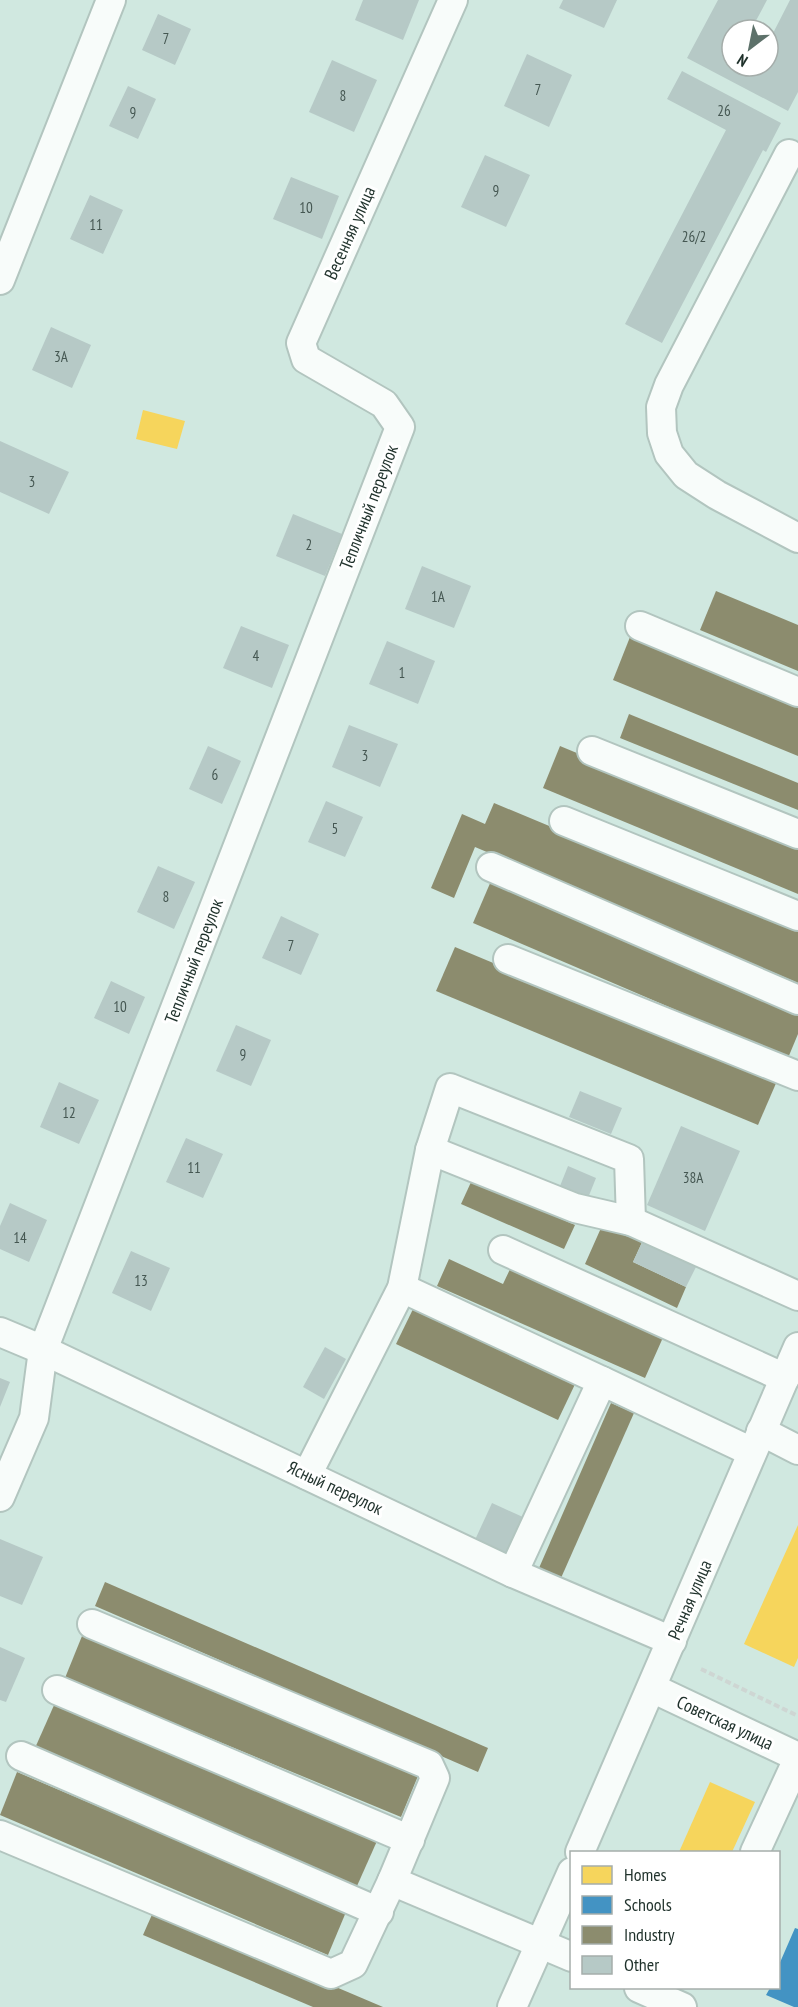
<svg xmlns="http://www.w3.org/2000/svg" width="798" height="2007" font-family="'PT Sans Narrow',sans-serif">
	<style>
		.homes { fill: #f6d55c }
		.schools { fill: #4393c3 }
		.industry { fill: #8c8c6e }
		.building { fill: #b6c9c6 }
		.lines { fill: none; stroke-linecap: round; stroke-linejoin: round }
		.minor-casing { stroke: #b2c5bf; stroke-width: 32 }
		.path { stroke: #ced6d3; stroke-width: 4; stroke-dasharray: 6 3; stroke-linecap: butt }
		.minor { stroke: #f8fcfa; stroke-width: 28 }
		.labels { text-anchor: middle; stroke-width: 6; stroke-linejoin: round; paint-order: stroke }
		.number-label { font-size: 15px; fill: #455752 }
		.street-label { font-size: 18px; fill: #1f312b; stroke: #fff }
	</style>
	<rect width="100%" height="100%" fill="#d0e8e0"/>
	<g class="homes">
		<polygon points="143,410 185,421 177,449 136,439"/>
		<polygon points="798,1525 798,1658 794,1667 744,1644"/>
		<polygon points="710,1782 755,1802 732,1852 679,1852"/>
	</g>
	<polygon class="schools" points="795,1928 798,1929 798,2007 794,2007 766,1995 770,1988 778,1988 778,1967"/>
	<g class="industry">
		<polygon points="716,591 798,625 798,671 700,630"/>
		<polygon points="630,637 798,706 798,756 613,680"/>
		<polygon points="629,714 798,783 798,810 620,738"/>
		<polygon points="560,746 798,845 798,894 543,788"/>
		<polygon points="494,803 798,930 798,983 475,847 454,898 431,888 462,814 485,824"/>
		<polygon points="491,881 798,1012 798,1034 788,1058 473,923"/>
		<polygon points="455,947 777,1081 758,1125 436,991"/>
		<polygon points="472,1180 575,1225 564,1249 461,1204"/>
		<polygon points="605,1219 644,1238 633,1262 686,1287 677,1308 585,1264"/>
		<polygon points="449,1259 503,1284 512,1265 665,1333 645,1378 437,1286"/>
		<polygon points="415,1305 577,1380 558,1420 396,1344"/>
		<polygon points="611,1403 634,1413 561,1578 539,1568"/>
		<polygon points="105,1582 488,1748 478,1772 95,1606"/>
		<polygon points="82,1636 418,1776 401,1817 65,1678"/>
		<polygon points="55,1703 377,1841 357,1886 35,1748"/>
		<polygon points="17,1772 346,1912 328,1955 0,1815"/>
		<polygon points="154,1910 383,2007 313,2007 143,1935"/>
	</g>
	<g class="building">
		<polygon points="363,0 419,0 403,40 355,20"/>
		<polygon points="563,0 617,0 604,28 559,8"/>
		<polygon points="718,0 767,0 751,30 732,30 732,66 768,66 768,43 790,0 798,0 798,92 788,111 687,58"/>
		<polygon points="158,14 191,29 175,65 142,50"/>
		<polygon points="527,54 572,75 549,127 504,106"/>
		<polygon points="332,60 377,80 354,132 309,112"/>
		<polygon points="682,71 781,123 766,152 763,150 662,343 625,324 726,130 667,99"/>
		<polygon points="128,86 156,99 138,139 109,126"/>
		<polygon points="485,155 530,175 506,227 461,207"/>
		<polygon points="291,177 339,196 322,239 273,219"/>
		<polygon points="90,195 123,210 103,254 70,239"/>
		<polygon points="51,327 91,345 72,388 32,370"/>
		<polygon points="0,441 69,472 49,514 0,492"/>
		<polygon points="293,514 342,534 325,576 276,556"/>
		<polygon points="422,566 471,586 454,628 405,609"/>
		<polygon points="241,626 289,645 272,688 223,668"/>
		<polygon points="387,641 435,661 418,704 369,684"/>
		<polygon points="349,725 398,744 380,787 332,767"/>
		<polygon points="208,746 241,761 222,804 189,789"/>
		<polygon points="326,801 363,817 345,857 308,842"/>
		<polygon points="158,866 195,882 174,929 137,912"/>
		<polygon points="281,916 319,934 301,975 262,958"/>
		<polygon points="111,981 145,997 129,1034 94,1018"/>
		<polygon points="236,1025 271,1040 251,1086 216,1071"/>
		<polygon points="59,1082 99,1100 79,1144 40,1127"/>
		<polygon points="580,1091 622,1108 611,1134 569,1117"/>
		<polygon points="681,1126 740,1151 705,1231 647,1205"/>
		<polygon points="186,1138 223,1154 203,1198 166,1182"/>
		<polygon points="568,1166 596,1178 588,1198 560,1186"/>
		<polygon points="10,1203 47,1220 29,1262 0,1249 0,1226"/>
		<polygon points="644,1238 698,1263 686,1287 633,1262"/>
		<polygon points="131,1251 170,1268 151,1311 112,1293"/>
		<polygon points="325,1347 346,1359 324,1399 303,1387"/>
		<polygon points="0,1378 10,1382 0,1407"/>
		<polygon points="492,1503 525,1518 507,1558 474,1542"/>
		<polygon points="0,1539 43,1557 22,1605 0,1596"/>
		<polygon points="0,1647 25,1658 6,1702 0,1700"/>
	</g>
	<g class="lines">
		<defs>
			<g id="minor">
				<polyline points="789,154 669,385 661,407 662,433 669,454 686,475 717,495 798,538"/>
				<polyline points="0,280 111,0"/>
				<polyline points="640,626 798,692"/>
				<polyline points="592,751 798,834"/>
				<polyline points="564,821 798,916"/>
				<polyline points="491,867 798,1000"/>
				<polyline points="508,959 798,1076"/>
				<polyline points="430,1150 450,1088 629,1159 631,1221"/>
				<polyline points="503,1250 785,1378"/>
				<polyline points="402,1288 602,1381 513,1573"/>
				<polyline points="0,1332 43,1350 513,1573 672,1641"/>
				<polyline points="602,1381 752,1452"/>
				<polyline points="761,1431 798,1450"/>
				<polyline points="307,1475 402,1288 430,1150 575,1208 631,1221 798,1296"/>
				<polyline points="0,1497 34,1418 43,1350 400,427 384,404 306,359 301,343 453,0"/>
				<polyline points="92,1624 429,1765 435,1778 392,1881 572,1957"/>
				<polyline points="652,1688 798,1757"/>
				<polyline points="57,1690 410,1840"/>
				<polyline points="21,1756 379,1912"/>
				<polyline points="0,1835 331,1974 353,1964 392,1881"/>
				<polyline points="580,1852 798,1347"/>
				<polyline points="755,1852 798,1759"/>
				<polyline points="639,1988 682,2007"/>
				<polyline points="512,2007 572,1872"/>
			</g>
		</defs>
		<use href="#minor" class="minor-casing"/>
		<polyline class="path" points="701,1669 798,1716"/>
		<use href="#minor" class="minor"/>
	</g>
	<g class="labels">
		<g class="number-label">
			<text x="166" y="44">7</text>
			<text x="538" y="95">7</text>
			<text x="343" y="101">8</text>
			<text x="724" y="116">26</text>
			<text x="133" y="118">9</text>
			<text x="496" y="196">9</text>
			<text x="306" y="213">10</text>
			<text x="96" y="230">11</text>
			<text x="694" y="242">26/2</text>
			<text x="61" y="362">3А</text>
			<text x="32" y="487">3</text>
			<text x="309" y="550">2</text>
			<text x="438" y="602">1А</text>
			<text x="256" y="661">4</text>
			<text x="402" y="678">1</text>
			<text x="365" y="761">3</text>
			<text x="215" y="780">6</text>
			<text x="335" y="834">5</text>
			<text x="166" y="902">8</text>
			<text x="291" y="951">7</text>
			<text x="120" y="1012">10</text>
			<text x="243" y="1060">9</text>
			<text x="69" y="1118">12</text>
			<text x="194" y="1173">11</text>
			<text x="693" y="1183">38А</text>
			<text x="20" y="1243">14</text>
			<text x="141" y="1286">13</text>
		</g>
		<g class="street-label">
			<text transform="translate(350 233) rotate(-66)" y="6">Весенняя улица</text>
			<text transform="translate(369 507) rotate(-69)" y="6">Тепличный переулок</text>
			<text transform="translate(194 961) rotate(-69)" y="6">Тепличный переулок</text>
			<text transform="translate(335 1488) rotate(25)" y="6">Ясный переулок</text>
			<text transform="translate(690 1600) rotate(-67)" y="6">Речная улица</text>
			<text transform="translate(725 1723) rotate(25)" y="6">Советская улица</text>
		</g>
	</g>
	<rect x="570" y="1851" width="210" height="138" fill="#ffffff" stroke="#a5adaa" stroke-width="1.5"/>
	<rect x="582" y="1866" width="30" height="18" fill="#f6d55c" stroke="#a5adaa" stroke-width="1.5"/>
	<text x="624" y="1881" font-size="18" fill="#1f312b">Homes</text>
	<rect x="582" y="1896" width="30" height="18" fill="#4393c3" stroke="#a5adaa" stroke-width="1.5"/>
	<text x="624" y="1911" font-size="18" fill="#1f312b">Schools</text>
	<rect x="582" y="1926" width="30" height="18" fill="#8c8c6e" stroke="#a5adaa" stroke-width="1.5"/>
	<text x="624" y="1941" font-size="18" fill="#1f312b">Industry</text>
	<rect x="582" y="1956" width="30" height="18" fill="#b6c9c6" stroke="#a5adaa" stroke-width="1.5"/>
	<text x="624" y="1971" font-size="18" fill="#1f312b">Other</text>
	<g transform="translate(750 48) rotate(212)"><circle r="28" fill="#ffffff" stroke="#a5adaa" stroke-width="1.5"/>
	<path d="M0-4.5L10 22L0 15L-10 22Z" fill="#5d716a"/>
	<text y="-9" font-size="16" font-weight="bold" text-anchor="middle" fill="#1f312b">N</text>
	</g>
</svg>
